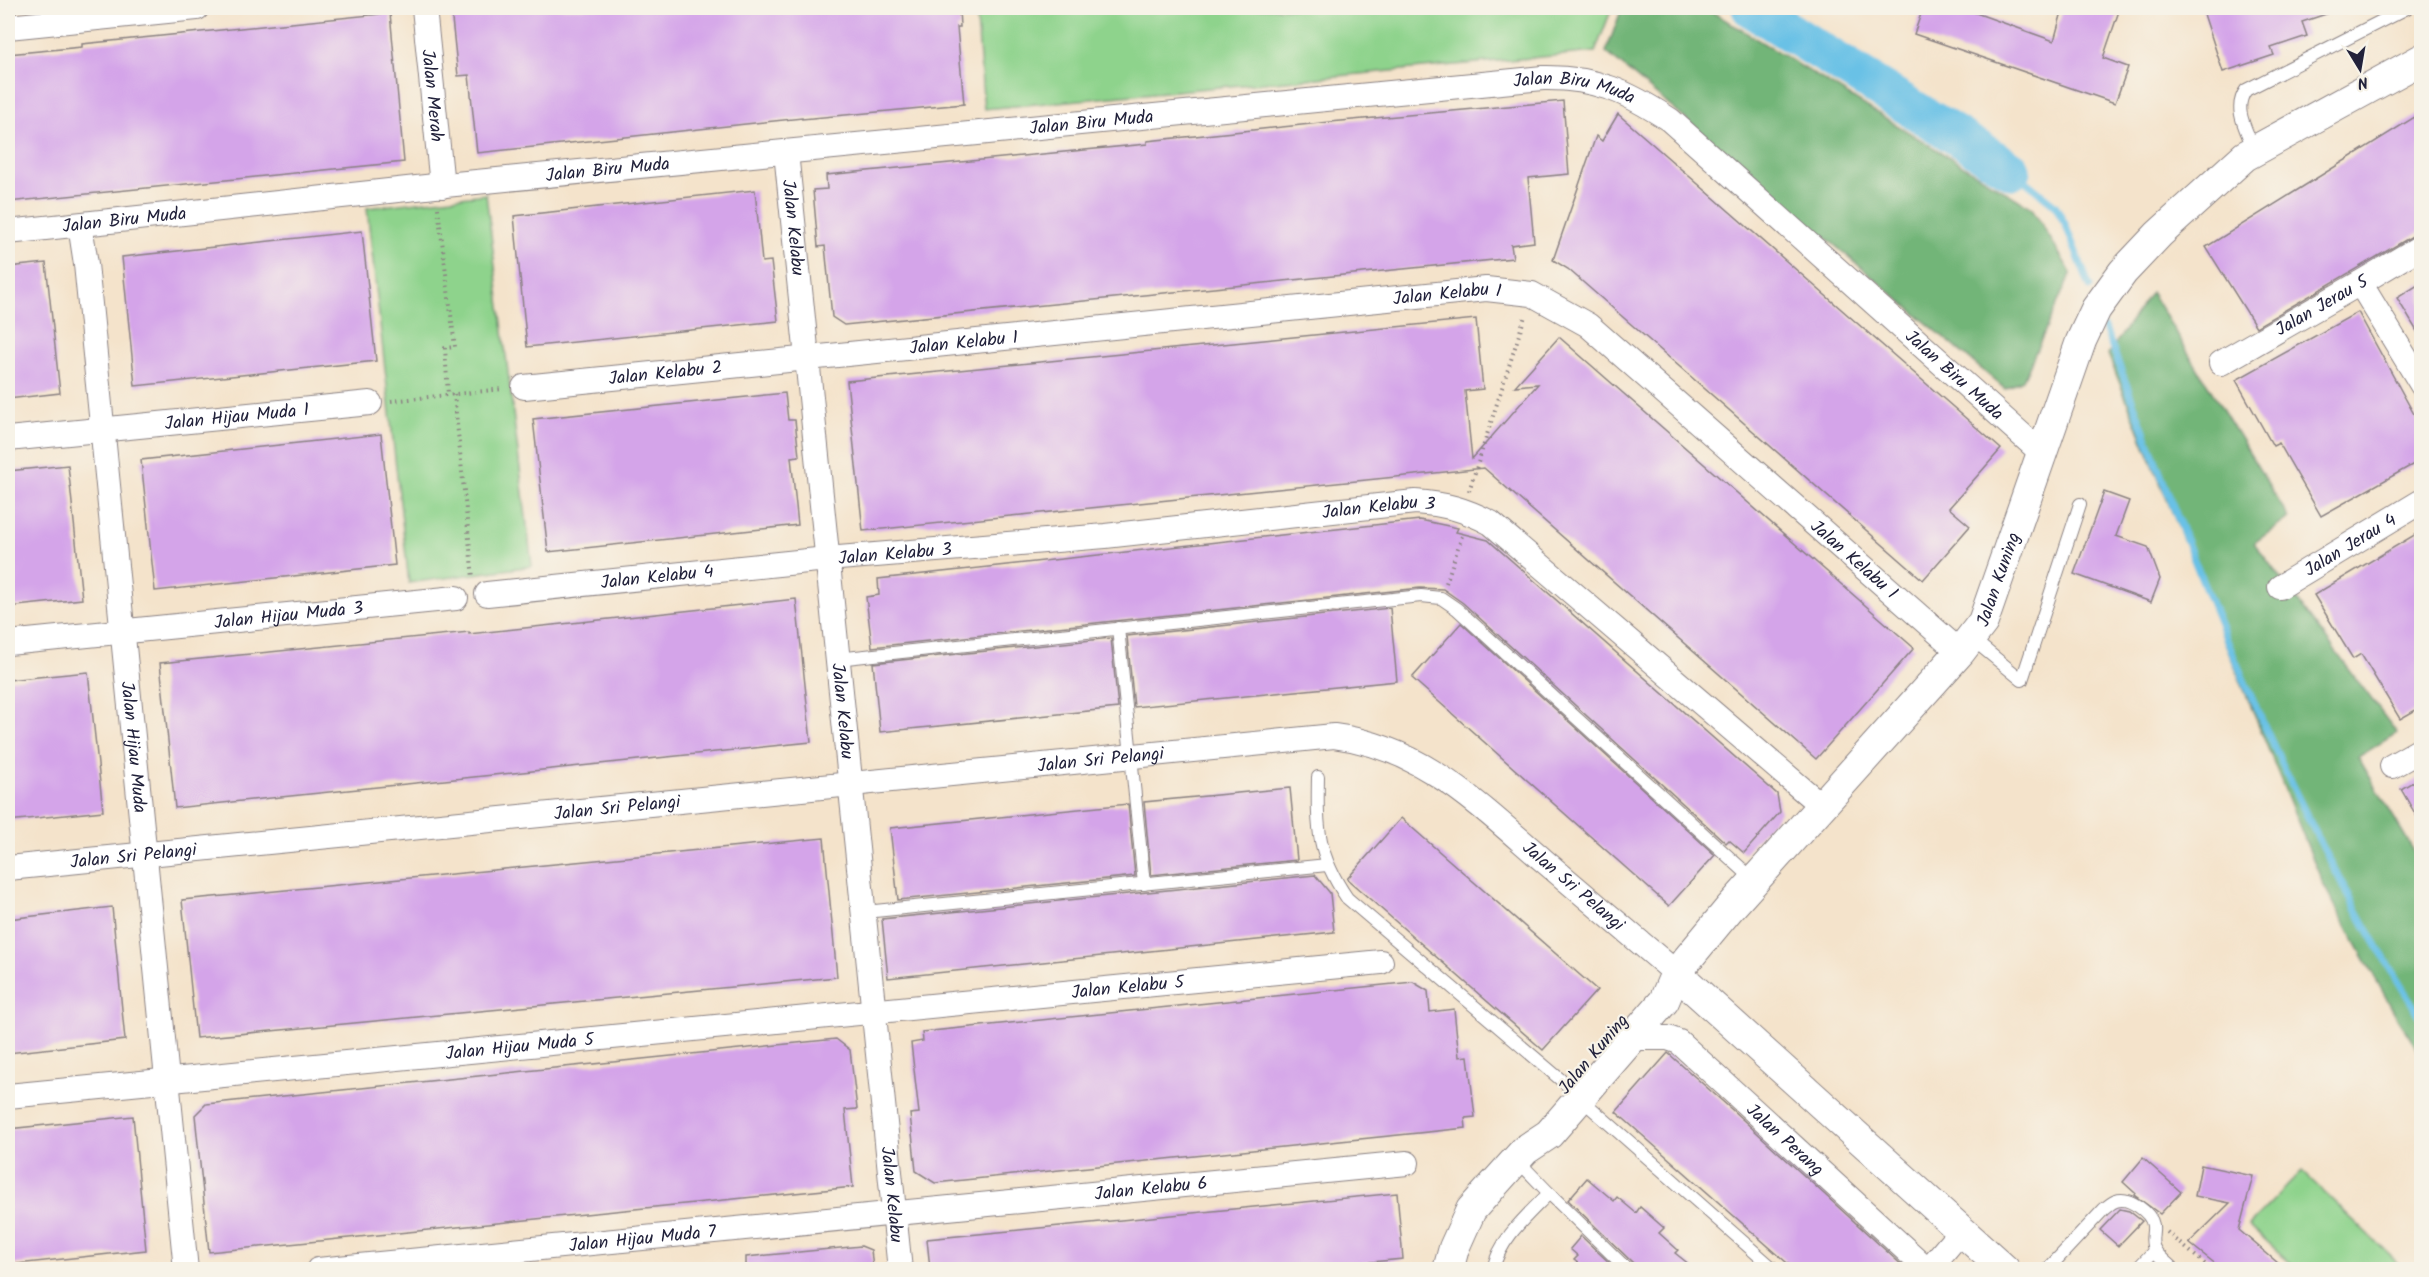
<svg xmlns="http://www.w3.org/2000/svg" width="2429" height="1277" font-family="Kalam,sans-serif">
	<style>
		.green { fill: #8ed38c; stroke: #587a64; stroke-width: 1.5 }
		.forest { fill: #72b578; stroke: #4a6c5a; stroke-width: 1.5 }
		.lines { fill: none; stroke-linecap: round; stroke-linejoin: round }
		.stream { stroke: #69c1e6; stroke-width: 7 }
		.river { stroke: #69c1e6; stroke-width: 39 }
		.building { fill: #d4a4e9 }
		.service-casing { stroke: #8b8283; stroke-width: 14 }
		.minor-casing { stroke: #8b8283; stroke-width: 26 }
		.tertiary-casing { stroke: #8b8283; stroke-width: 32 }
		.path { stroke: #8b8283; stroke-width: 4; stroke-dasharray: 1.5 4.5; stroke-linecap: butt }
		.service { stroke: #fff; stroke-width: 12 }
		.minor { stroke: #fff; stroke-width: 24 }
		.tertiary { stroke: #fff; stroke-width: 30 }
		.labels { text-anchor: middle; stroke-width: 4.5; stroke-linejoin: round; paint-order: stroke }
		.street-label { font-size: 18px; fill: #22223b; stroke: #f7f3e8 }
	</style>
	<rect width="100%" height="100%" fill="#f7f3e8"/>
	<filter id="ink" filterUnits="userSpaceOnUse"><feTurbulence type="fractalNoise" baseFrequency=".0167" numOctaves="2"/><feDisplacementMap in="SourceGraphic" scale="12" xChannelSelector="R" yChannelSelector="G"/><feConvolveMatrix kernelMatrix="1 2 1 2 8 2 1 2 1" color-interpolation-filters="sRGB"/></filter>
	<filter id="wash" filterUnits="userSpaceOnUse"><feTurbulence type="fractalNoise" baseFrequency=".008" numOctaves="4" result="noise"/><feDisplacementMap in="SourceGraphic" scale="24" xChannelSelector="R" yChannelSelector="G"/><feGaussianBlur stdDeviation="1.35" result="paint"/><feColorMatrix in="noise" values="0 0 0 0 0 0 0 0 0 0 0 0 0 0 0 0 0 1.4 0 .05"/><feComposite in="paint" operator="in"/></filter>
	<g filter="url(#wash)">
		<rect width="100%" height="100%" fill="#f4e3cb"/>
		<g class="green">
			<polygon points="976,8 1612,8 1595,52 984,109"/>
			<polygon points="486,194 532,566 409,583 367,208"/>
			<polygon points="2302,1171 2404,1269 2297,1269 2249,1225"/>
		</g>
		<g class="forest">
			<polygon points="1622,8 1706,8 2032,208 2071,273 2023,380 2005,389 1606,52"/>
			<polygon points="2151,292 2289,518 2254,543 2397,733 2358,757 2421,863 2421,1055 2398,1019 2323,884 2108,354"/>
		</g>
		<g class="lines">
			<g class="stream">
				<polyline points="2011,170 2055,205 2065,224 2090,287"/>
				<path d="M2105,328C2195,565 2283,806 2422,1019"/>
			</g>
			<polyline class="river" points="1751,8 2011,170"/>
		</g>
		<g id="blocks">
			<g class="building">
				<polygon points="463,8 959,8 960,27 957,27 964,104 802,119 802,118 477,153 469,75 458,76 452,19"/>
				<polygon points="1923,8 1962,8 2054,41 2063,8 2120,8 2103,58 2128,67 2115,103 1914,34"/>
				<polygon points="2202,8 2335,8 2335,11 2302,22 2307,36 2271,48 2274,55 2223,72"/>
				<polygon points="390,13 404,162 8,202 8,54 82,47 82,44"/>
				<polygon points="1563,101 1569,174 1528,178 1534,242 1511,245 1513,258 844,325 832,317 825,246 818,247 813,190 827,189 826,175 1147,144 1147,141 1330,122"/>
				<polygon points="2421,113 2421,231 2256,327 2206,247"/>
				<polygon points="1618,114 2001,449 1949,508 1970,526 1923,580 1568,269 1553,260 1596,136 1602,141"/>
				<polygon points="755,190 762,262 771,261 778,321 527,347 514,216"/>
				<polygon points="362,231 376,361 135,386 122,257"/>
				<polygon points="46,263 60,393 8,399 8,267"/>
				<polygon points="2421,283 2421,338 2397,298"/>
				<polygon points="2358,312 2421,427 2421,460 2321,516 2279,443 2273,446 2236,380"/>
				<polygon points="1476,319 1483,389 1465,391 1472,459 1538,384 1515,386 1559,337 1914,648 1816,759 1484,468 863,531 847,381"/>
				<polygon points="785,393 788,420 795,420 799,456 791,457 798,525 548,552 533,419"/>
				<polygon points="381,434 395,565 155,591 141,460"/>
				<polygon points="68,465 82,599 8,607 8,471"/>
				<polygon points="2104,492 2129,501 2116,536 2148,547 2160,579 2151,602 2074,574"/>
				<polygon points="1420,520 1458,528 1456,532 1488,540 1777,794 1780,812 1744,853 1729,840 1726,843 1463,603 1443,589 1420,588 872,647 866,597 879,595 878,579"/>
				<polygon points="2421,531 2421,707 2400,719 2361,654 2353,659 2314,595"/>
				<polygon points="796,599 811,742 175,808 160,663 469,632 469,634"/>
				<polygon points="1390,608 1397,681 1134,707 1127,636"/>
				<polygon points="1461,623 1715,855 1669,906 1412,678"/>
				<polygon points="1111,638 1118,708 880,732 873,663"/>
				<polygon points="88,672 103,811 8,821 8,680"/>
				<polygon points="2421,777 2421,824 2401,789"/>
				<polygon points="1290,788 1297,860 1151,875 1144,802"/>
				<polygon points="1128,804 1135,876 898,900 890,828"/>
				<polygon points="1401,818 1597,990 1543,1050 1347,879"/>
				<polygon points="824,838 837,977 196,1038 182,900"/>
				<polygon points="1315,875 1330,893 1334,932 888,978 882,919"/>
				<polygon points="112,907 125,1040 8,1053 8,919"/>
				<polygon points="1413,982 1428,991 1430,1012 1454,1009 1459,1057 1468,1056 1475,1117 1465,1118 1466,1128 935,1183 916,1171 910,1114 919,1113 911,1043 923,1041 922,1032"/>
				<polygon points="836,1039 850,1050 857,1109 845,1110 853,1187 209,1252 195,1115 206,1104"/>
				<polygon points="1668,1053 1730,1108 1906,1269 1794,1269 1616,1112"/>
				<polygon points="133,1116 146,1250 8,1265 8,1129"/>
				<polygon points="2143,1158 2181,1192 2160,1214 2134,1195 2135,1193 2123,1182"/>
				<polygon points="2201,1165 2253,1176 2239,1230 2285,1269 2222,1269 2189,1243 2230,1203 2195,1196"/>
				<polygon points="1587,1178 1614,1201 1617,1197 1636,1213 1640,1207 1664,1228 1659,1233 1678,1250 1675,1253 1695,1269 1636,1269 1634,1264 1568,1200"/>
				<polygon points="1397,1193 1403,1259 1296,1269 930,1269 927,1239"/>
				<polygon points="2120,1209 2129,1211 2142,1221 2118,1246 2100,1230"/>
				<polygon points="1581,1236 1616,1269 1586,1269 1574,1260 1578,1256 1570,1249"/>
				<polygon points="861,1246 871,1250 873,1269 746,1269 746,1257"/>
			</g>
		</g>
	</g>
	<g filter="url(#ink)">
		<use href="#blocks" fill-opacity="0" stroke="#8b8283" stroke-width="1.5"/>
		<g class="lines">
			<defs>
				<g id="service">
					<path d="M2254,150C2247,130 2232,109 2246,90L2407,8"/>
					<polyline points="1118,628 1144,884"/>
					<polyline points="1971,638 2022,680 2080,504"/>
					<polyline points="837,659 1421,596 1441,598 1457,609 1754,880"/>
					<path d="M1318,777C1317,828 1317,854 1347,898L1567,1085"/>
					<polyline points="865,912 1327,865"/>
					<polyline points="1581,1099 1775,1270"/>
					<polyline points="1517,1160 1549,1193"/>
					<path d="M1493,1270C1499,1239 1529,1214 1549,1193L1628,1270"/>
					<path d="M2047,1270L2104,1209C2108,1206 2112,1202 2116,1201C2129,1196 2151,1213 2153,1225C2154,1234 2150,1240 2154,1249C2158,1257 2168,1263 2174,1270"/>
					<polyline points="2136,1270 2155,1250"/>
				</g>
				<g id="minor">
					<path id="s1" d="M424,8L442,186"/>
					<polyline points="8,27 197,8"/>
					<path id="s2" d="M786,152L900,1270"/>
					<path id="s3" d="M80,225L86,264L186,1270"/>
					<path id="s4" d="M8,232L435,186L1543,78C1595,77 1628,92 1670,120L2042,453"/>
					<polyline points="2360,283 2422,385"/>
					<path id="s5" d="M2221,363L2360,283L2422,246"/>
					<path id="s6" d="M524,387L1486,289L1532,294L1588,325L1960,652"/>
					<path id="s7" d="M8,439L370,403"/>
					<path id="s8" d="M2280,587L2422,501"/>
					<path id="s9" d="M487,594L827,559L1105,536L1415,502C1445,504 1464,509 1491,523L1823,807"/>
					<path id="s10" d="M8,643L456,598"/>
					<polyline points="2392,766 2422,749"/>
					<path id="s11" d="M8,868L1334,736C1422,747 1479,805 1543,860C1587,897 1631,935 1676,973"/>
					<path id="s12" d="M1632,1038H1668L1679,1042L1928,1270"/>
					<path id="s13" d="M8,1096L1381,962"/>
					<path id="s14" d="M318,1270L1407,1163"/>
					<polyline points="1928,1270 1961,1231"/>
				</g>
				<g id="tertiary">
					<polyline points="1676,973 2005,1270"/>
					<path id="s15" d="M1448,1270L1454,1248L1471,1210L1525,1150L1549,1134L1664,1001L1676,973L1729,909L1960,652L1983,622L2081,341L2096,309L2123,272L2159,234L2245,156L2422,59"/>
				</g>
			</defs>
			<use href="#service" class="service-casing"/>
			<use href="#minor" class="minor-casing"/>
			<use href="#tertiary" class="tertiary-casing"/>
			<g class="path">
				<polyline points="438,208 455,347 445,348 448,395"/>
				<polyline points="454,394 473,578"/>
				<polyline points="391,401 503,389"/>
				<polyline points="1469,491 1525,316"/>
				<polyline points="1446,583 1463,533"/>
				<polyline points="2167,1232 2212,1270"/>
			</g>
			<use href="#service" class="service"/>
			<use href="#minor" class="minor"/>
			<use href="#tertiary" class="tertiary"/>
		</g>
	</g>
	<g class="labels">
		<g class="street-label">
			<text dy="6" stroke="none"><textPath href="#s4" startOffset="1575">Jalan Biru Muda</textPath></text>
			<text dy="6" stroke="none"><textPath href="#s1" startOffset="88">Jalan Merah</textPath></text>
			<text dy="6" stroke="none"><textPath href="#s4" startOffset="1089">Jalan Biru Muda</textPath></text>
			<text dy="6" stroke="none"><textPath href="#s4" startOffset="603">Jalan Biru Muda</textPath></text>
			<text dy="6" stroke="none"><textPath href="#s4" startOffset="117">Jalan Biru Muda</textPath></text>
			<text dy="6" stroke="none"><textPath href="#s2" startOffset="76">Jalan Kelabu</textPath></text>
			<text dy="6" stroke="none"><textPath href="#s6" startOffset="928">Jalan Kelabu 1</textPath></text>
			<text dy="6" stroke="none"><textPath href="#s5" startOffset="116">Jalan Jerau 5</textPath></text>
			<text dy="6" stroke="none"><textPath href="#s6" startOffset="442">Jalan Kelabu 1</textPath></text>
			<text dy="6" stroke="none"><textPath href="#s6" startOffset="142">Jalan Kelabu 2</textPath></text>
			<text dy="6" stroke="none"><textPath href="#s4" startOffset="2061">Jalan Biru Muda</textPath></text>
			<text dy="6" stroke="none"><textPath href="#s7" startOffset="230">Jalan Hijau Muda 1</textPath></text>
			<text dy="6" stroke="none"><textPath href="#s9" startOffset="896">Jalan Kelabu 3</textPath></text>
			<text dy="6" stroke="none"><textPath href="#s8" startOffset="82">Jalan Jerau 4</textPath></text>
			<text dy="6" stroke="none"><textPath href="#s9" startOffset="410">Jalan Kelabu 3</textPath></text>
			<text dy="6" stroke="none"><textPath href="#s6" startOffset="1432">Jalan Kelabu 1</textPath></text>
			<text dy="6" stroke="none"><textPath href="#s9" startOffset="171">Jalan Kelabu 4</textPath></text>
			<text dy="6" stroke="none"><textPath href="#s15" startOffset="892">Jalan Kuning</textPath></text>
			<text dy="6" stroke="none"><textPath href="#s10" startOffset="282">Jalan Hijau Muda 3</textPath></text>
			<text dy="6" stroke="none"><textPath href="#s2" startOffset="562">Jalan Kelabu</textPath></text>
			<text dy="6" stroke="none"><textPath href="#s3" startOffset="525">Jalan Hijau Muda</textPath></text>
			<text dy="6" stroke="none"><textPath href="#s11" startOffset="1098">Jalan Sri Pelangi</textPath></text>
			<text dy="6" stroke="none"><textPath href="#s11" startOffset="612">Jalan Sri Pelangi</textPath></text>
			<text dy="6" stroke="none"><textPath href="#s11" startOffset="126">Jalan Sri Pelangi</textPath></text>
			<text dy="6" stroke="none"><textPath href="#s11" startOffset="1620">Jalan Sri Pelangi</textPath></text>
			<text dy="6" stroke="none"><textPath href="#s13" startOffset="1125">Jalan Kelabu 5</textPath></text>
			<text dy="6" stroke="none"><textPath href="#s13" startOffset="514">Jalan Hijau Muda 5</textPath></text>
			<text transform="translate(1593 1054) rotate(-50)" y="6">Jalan Kuning</text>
			<text dy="6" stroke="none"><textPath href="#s12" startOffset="192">Jalan Perang</textPath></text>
			<text dy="6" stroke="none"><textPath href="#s14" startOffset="837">Jalan Kelabu 6</textPath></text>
			<text dy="6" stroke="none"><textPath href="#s2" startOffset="1048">Jalan Kelabu</textPath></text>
			<text dy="6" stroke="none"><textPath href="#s14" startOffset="326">Jalan Hijau Muda 7</textPath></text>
		</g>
	</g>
	<rect width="2429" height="1277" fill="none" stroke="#f7f3e8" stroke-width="30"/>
	<g transform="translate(2360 69) rotate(169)" stroke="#f7f3e8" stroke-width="4.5" paint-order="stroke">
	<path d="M0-4.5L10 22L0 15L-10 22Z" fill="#22223b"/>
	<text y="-9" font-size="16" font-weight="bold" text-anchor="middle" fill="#22223b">N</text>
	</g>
</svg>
